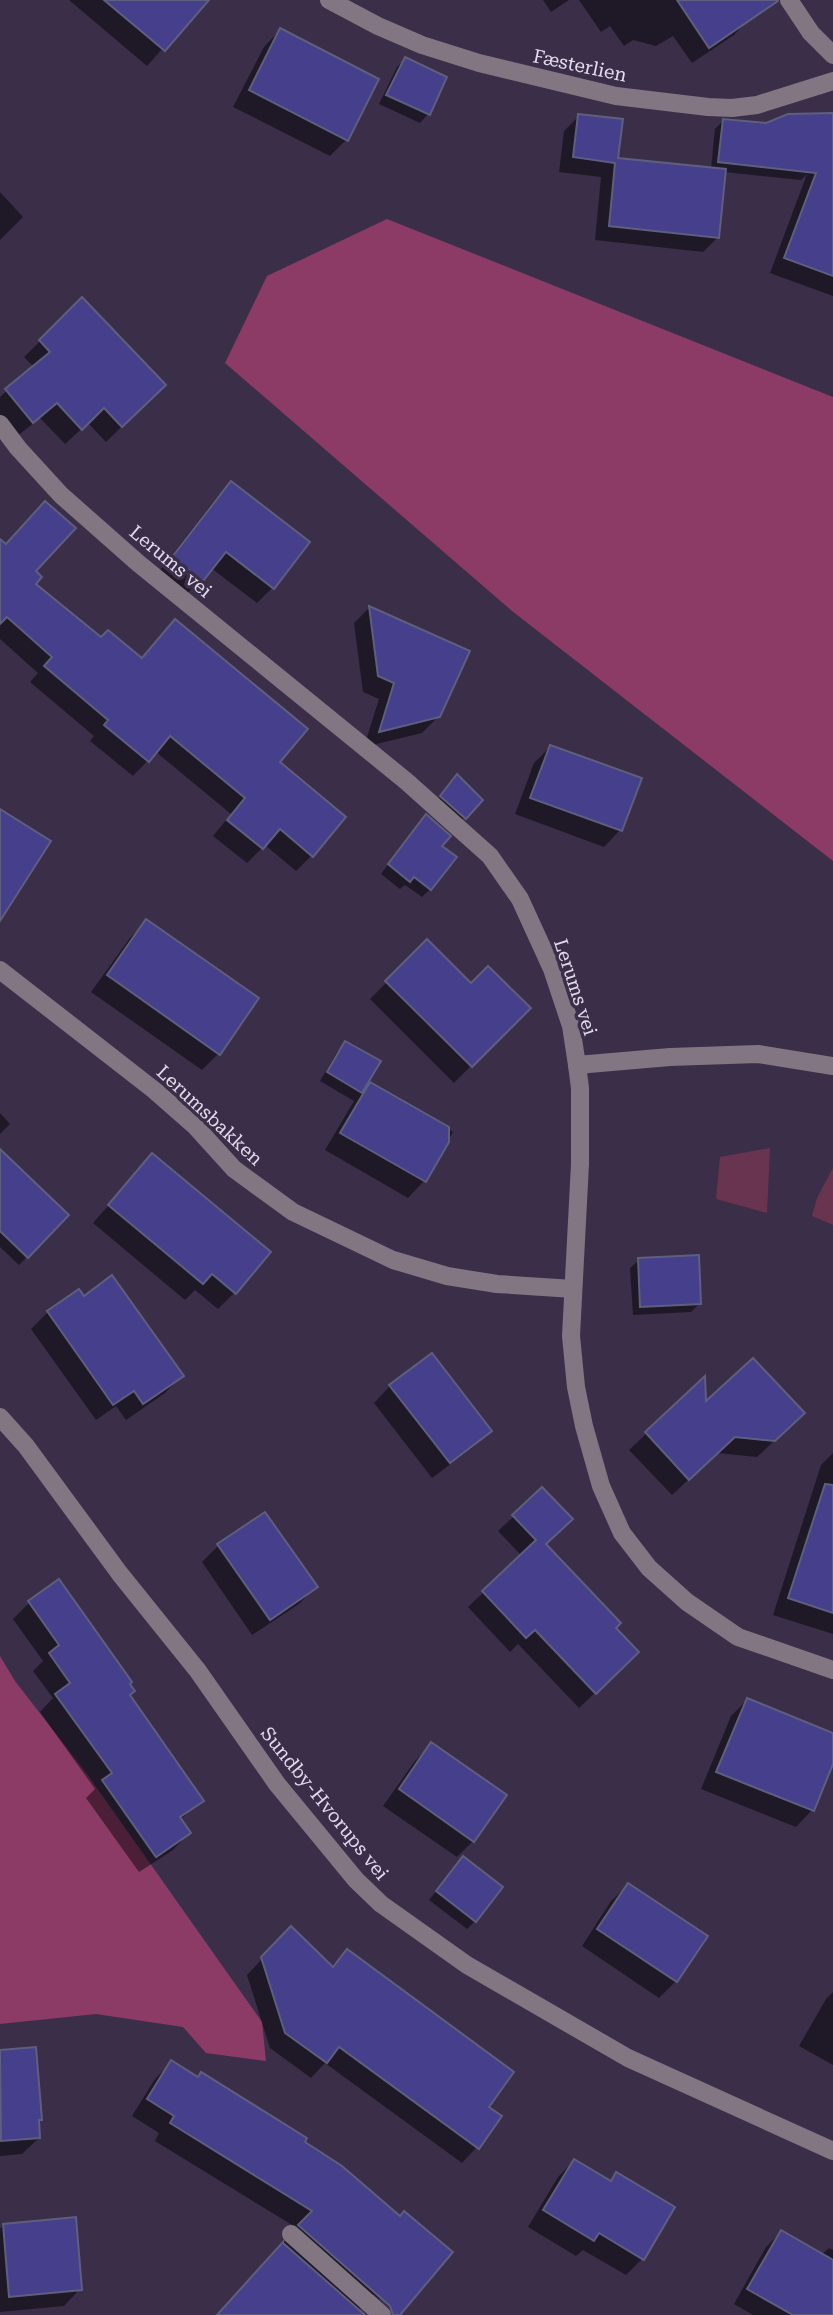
<svg xmlns="http://www.w3.org/2000/svg" width="833" height="2315" font-family="'Roboto Serif',serif">
	<style>
		.green { fill: #69344f }
		.forest { fill: #8c3b67 }
		.shadow { fill: #0007 }
		.building { fill: #453f8c; stroke: #5e5f7e; stroke-width: 2 }
		.lines { fill: none; stroke-linecap: round; stroke-linejoin: round }
		.minor { stroke: #817681; stroke-width: 18 }
		.labels { text-anchor: middle; stroke-width: 7; stroke-linejoin: round; paint-order: stroke }
		.street-label { font-size: 19px; fill: #e3dbed; stroke: #3b2e49 }
	</style>
	<rect width="100%" height="100%" fill="#3b2e49"/>
	<g class="green">
		<polygon points="770,1148 767,1213 716,1199 720,1157"/>
		<polygon points="833,1168 833,1225 812,1216 817,1198"/>
	</g>
	<g class="forest">
		<polygon points="387,219 833,397 833,861 512,611 225,363 267,276"/>
		<polygon points="0,1656 15,1681 87,1774 262,2022 266,2061 206,2053 183,2027 96,2014 0,2024"/>
	</g>
	<g class="shadow">
		<polygon points="69,0 206,0 147,66"/>
		<polygon points="543,0 569,0 551,12"/>
		<polygon points="579,0 738,0 750,18 734,35 692,63 673,36 656,46 633,40 624,46 610,26 601,32"/>
		<polygon points="280,30 346,140 330,156 233,107 264,47"/>
		<polygon points="405,59 445,77 428,114 420,123 379,104 397,67"/>
		<polygon points="579,116 616,160 711,169 715,129 723,121 833,157 833,296 770,273 807,174 801,180 724,172 718,237 703,252 595,240 601,177 559,172 564,131"/>
		<polygon points="0,192 23,217 0,240"/>
		<polygon points="82,300 164,385 106,442 88,423 65,444 40,418 16,437 0,417 0,397 34,367 24,357"/>
		<polygon points="232,483 308,542 272,588 257,603 211,568 186,595 158,573 216,498"/>
		<polygon points="0,541 34,571 33,584 101,639 141,659 175,621 278,762 311,856 296,871 265,845 247,863 213,836 231,814 156,752 133,776 90,741 94,736 30,682 38,673 0,639"/>
		<polygon points="369,608 439,716 422,733 364,747 379,699 363,692 354,623"/>
		<polygon points="550,747 639,779 620,830 604,847 515,814 534,763"/>
		<polygon points="449,784 481,800 456,826 433,806"/>
		<polygon points="418,825 430,889 422,897 405,885 400,889 381,874"/>
		<polygon points="147,921 218,1054 202,1070 91,992 130,938"/>
		<polygon points="427,942 471,985 528,1008 454,1083 370,999"/>
		<polygon points="345,1043 378,1062 361,1092 370,1084 453,1132 424,1181 408,1198 325,1150 354,1101 320,1081 337,1052"/>
		<polygon points="0,1113 10,1124 0,1134"/>
		<polygon points="0,1151 67,1216 19,1265 0,1247"/>
		<polygon points="152,1156 235,1292 218,1309 195,1290 185,1300 93,1223"/>
		<polygon points="639,1260 699,1304 691,1312 633,1315 630,1268"/>
		<polygon points="78,1291 83,1298 181,1376 165,1393 126,1420 116,1406 96,1420 31,1329 48,1312"/>
		<polygon points="703,1380 704,1405 786,1430 757,1457 717,1453 672,1495 629,1450"/>
		<polygon points="390,1386 490,1431 473,1447 432,1478 374,1403"/>
		<polygon points="833,1453 833,1634 773,1615 821,1465"/>
		<polygon points="542,1490 544,1545 614,1628 622,1667 579,1708 518,1644 510,1652 468,1607 522,1556 498,1531"/>
		<polygon points="219,1545 315,1587 299,1604 252,1635 202,1562"/>
		<polygon points="29,1603 128,1696 201,1800 180,1820 189,1833 173,1850 139,1872 86,1798 95,1789 40,1712 53,1698 33,1671 43,1661 13,1619"/>
		<polygon points="747,1700 833,1735 833,1759 812,1810 796,1827 701,1789 731,1716"/>
		<polygon points="432,1744 473,1841 457,1857 383,1806 415,1761"/>
		<polygon points="455,1867 475,1921 467,1929 429,1900"/>
		<polygon points="628,1885 676,1981 659,1998 582,1946 611,1901"/>
		<polygon points="291,1928 331,1967 347,1951 487,2107 477,2147 462,2163 325,2063 311,2078 270,2048 247,1975"/>
		<polygon points="833,1992 833,2065 799,2046 826,1999"/>
		<polygon points="34,2049 40,2120 37,2122 39,2138 22,2154 0,2156 0,2052"/>
		<polygon points="171,2063 302,2143 386,2292 379,2299 373,2294 354,2315 218,2315 297,2228 155,2141 159,2133 132,2116 155,2079"/>
		<polygon points="574,2161 609,2182 616,2174 642,2259 626,2275 583,2250 576,2256 528,2227 558,2177"/>
		<polygon points="3,2225 80,2289 64,2306 0,2312 0,2229"/>
		<polygon points="781,2232 821,2255 829,2248 833,2250 833,2315 753,2315 734,2304 766,2247"/>
	</g>
	<g class="building">
		<polygon points="104,0 209,0 165,51"/>
		<polygon points="677,0 778,0 778,1 709,48"/>
		<polygon points="280,28 379,79 348,141 249,90"/>
		<polygon points="405,57 447,77 430,115 386,95"/>
		<polygon points="833,113 833,276 784,258 816,173 718,162 723,119 766,123 788,114"/>
		<polygon points="578,114 623,119 618,158 726,169 719,238 609,226 615,163 573,157"/>
		<polygon points="82,297 166,385 122,427 104,408 82,430 57,403 33,423 5,389 50,352 39,340"/>
		<polygon points="231,481 310,542 274,589 226,552 203,581 172,557"/>
		<polygon points="45,501 76,528 36,571 42,577 36,584 101,637 108,630 142,658 175,619 308,729 280,762 346,817 313,857 280,829 263,849 227,820 245,798 170,736 149,762 104,725 108,720 44,666 52,657 7,617 0,624 0,539 6,544"/>
		<polygon points="369,606 470,651 440,717 379,732 394,683 378,676"/>
		<polygon points="550,745 642,778 622,831 530,798"/>
		<polygon points="457,774 483,800 466,819 440,796"/>
		<polygon points="0,809 51,841 0,921"/>
		<polygon points="426,814 451,836 442,846 457,857 431,890 414,877 410,882 388,864"/>
		<polygon points="146,919 259,998 220,1055 107,975"/>
		<polygon points="427,939 471,983 488,966 531,1008 472,1067 385,981"/>
		<polygon points="345,1041 381,1061 362,1093 327,1072"/>
		<polygon points="370,1082 449,1127 449,1142 426,1182 340,1133"/>
		<polygon points="0,1149 69,1215 28,1258 0,1231"/>
		<polygon points="152,1153 271,1252 236,1294 212,1274 203,1284 108,1205"/>
		<polygon points="699,1255 701,1304 640,1307 638,1258"/>
		<polygon points="112,1275 184,1376 143,1404 134,1391 113,1405 47,1311 79,1289 84,1296"/>
		<polygon points="432,1353 492,1431 450,1463 389,1385"/>
		<polygon points="753,1358 805,1413 775,1441 735,1437 689,1480 645,1432 705,1376 706,1401"/>
		<polygon points="825,1484 833,1485 833,1613 788,1598"/>
		<polygon points="542,1487 573,1519 546,1544 621,1623 616,1628 639,1652 596,1694 535,1630 526,1638 482,1591 536,1540 512,1515"/>
		<polygon points="265,1512 318,1587 270,1620 217,1544"/>
		<polygon points="59,1579 132,1682 130,1684 135,1691 130,1695 204,1801 180,1817 191,1833 156,1857 102,1780 112,1773 55,1694 70,1683 49,1653 59,1645 28,1601"/>
		<polygon points="747,1698 833,1733 833,1764 814,1811 716,1772"/>
		<polygon points="431,1742 507,1795 474,1842 399,1789"/>
		<polygon points="463,1856 503,1887 476,1922 436,1891"/>
		<polygon points="628,1883 708,1936 677,1982 597,1929"/>
		<polygon points="291,1926 333,1967 347,1949 514,2072 489,2107 502,2116 479,2149 339,2047 327,2063 285,2033 261,1957"/>
		<polygon points="36,2047 42,2120 39,2120 40,2138 1,2141 0,2050"/>
		<polygon points="171,2060 198,2077 201,2072 307,2138 305,2142 342,2166 400,2216 404,2211 453,2252 400,2315 393,2315 390,2306 298,2225 312,2211 170,2123 174,2116 147,2099"/>
		<polygon points="574,2159 611,2181 616,2172 675,2207 644,2260 599,2233 594,2241 543,2210"/>
		<polygon points="76,2217 82,2290 9,2297 3,2224"/>
		<polygon points="781,2230 833,2260 833,2315 793,2315 747,2289"/>
		<polygon points="283,2242 283,2243 365,2315 217,2315"/>
	</g>
	<g class="lines">
		<g class="minor">
			<polyline points="329,0 378,26 422,45 479,63 616,96 708,107 732,108 757,105 833,81"/>
			<polyline points="789,0 811,33 833,55"/>
			<polyline points="0,424 18,448 61,495 138,563 406,781 490,856 520,899 552,969 571,1026 577,1065 580,1088 580,1164 571,1336 576,1387 584,1426 601,1486 622,1533 649,1568 687,1602 738,1637 833,1670"/>
			<polyline points="0,970 154,1090 195,1126 234,1169 293,1212 393,1260 447,1276 497,1284 573,1289"/>
			<polyline points="577,1065 670,1057 758,1054 833,1066"/>
			<polyline points="0,1417 26,1446 120,1574 198,1671 277,1784 356,1880 381,1904 467,1965 628,2058 833,2151"/>
			<polyline points="291,2234 382,2315"/>
		</g>
	</g>
	<g class="labels">
		<g class="street-label">
			<text transform="translate(580 65) rotate(12)" y="7">Fæsterlien</text>
			<text transform="translate(171 561) rotate(40)" y="7">Lerums vei</text>
			<text transform="translate(576 987) rotate(72)" y="7">Lerums vei</text>
			<text transform="translate(210 1115) rotate(43)" y="7">Lerumsbakken</text>
			<text transform="translate(325 1803) rotate(51)" y="7">Sundby-Hvorups vei</text>
		</g>
	</g>
</svg>
